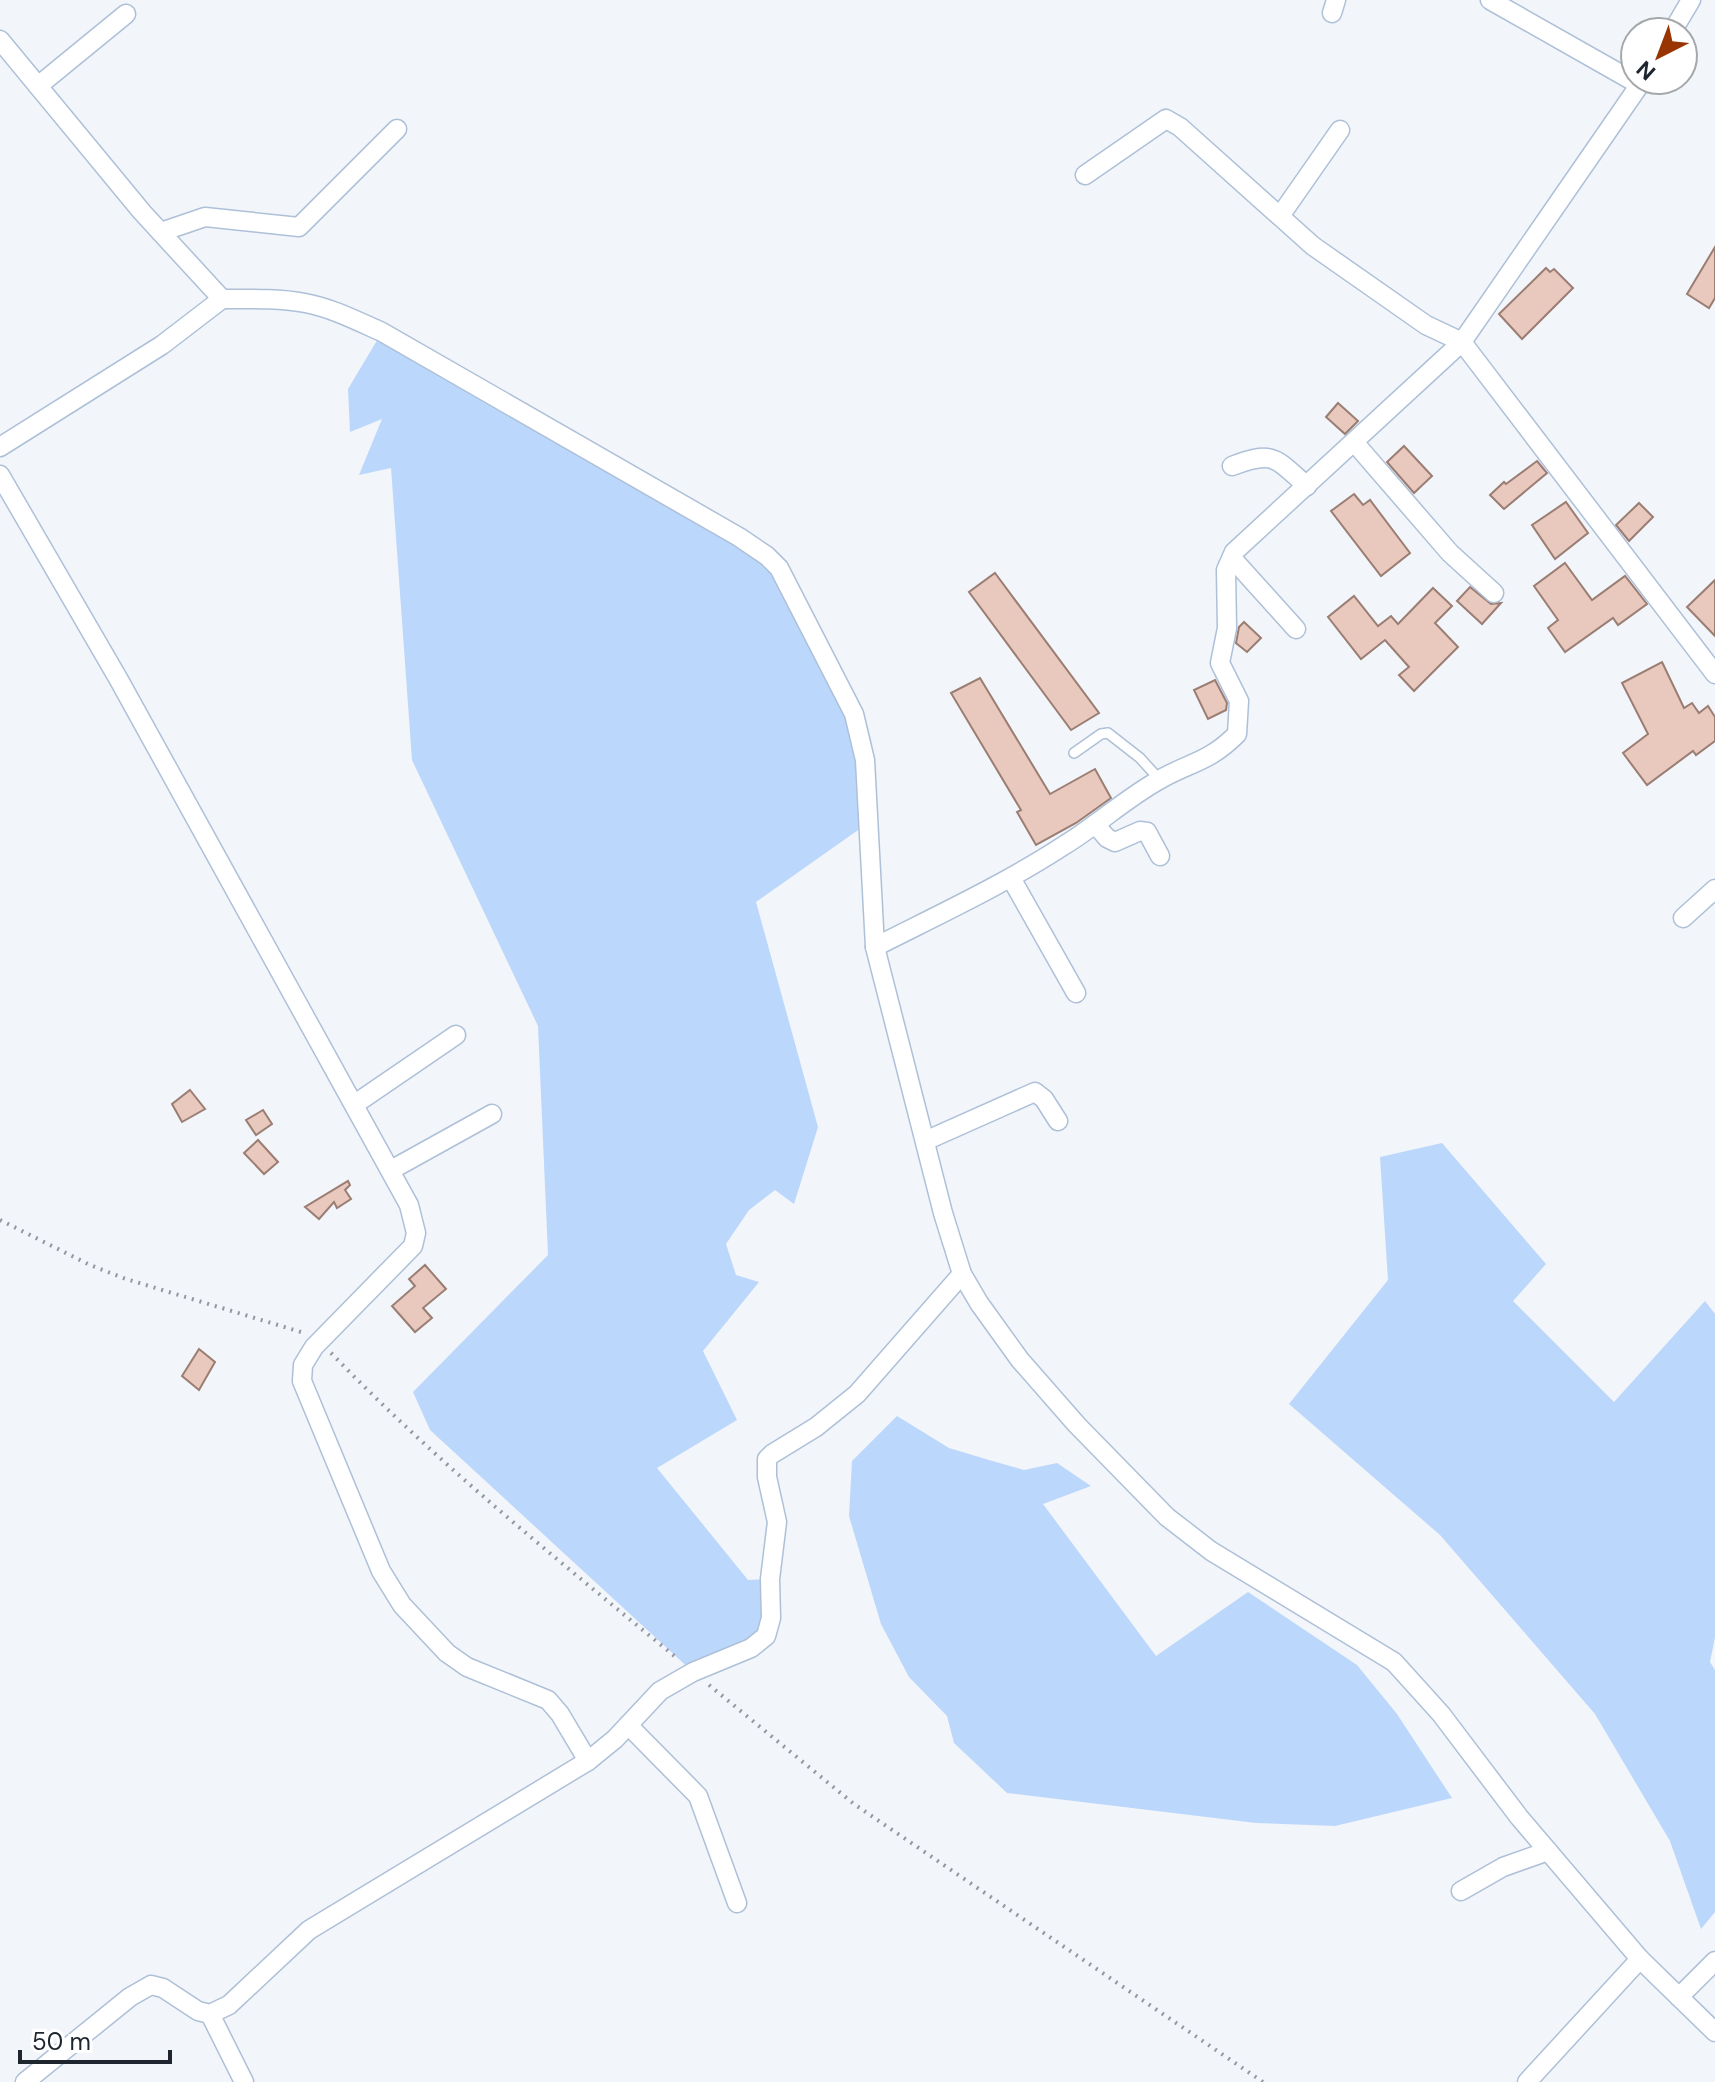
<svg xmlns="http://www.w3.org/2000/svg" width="1715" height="2082" font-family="'DM Sans',sans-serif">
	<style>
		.green { fill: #bcd7fc }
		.building { fill: #e9c9be; stroke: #9a7d73; stroke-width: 2 }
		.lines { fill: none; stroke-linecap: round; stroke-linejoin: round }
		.lane-casing { stroke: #aec0d8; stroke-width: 12 }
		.street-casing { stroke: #aec0d8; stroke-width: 21 }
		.path { stroke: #93989f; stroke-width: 4; stroke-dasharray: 2 6; stroke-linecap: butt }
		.lane { stroke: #fff; stroke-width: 9 }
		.street { stroke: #fff; stroke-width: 18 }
	</style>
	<rect width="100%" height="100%" fill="#f2f5fa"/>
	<g class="green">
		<polygon points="382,332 767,556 854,714 868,823 756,902 818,1127 794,1204 775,1190 749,1210 726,1244 736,1275 759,1282 703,1351 737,1420 657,1468 748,1580 770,1579 766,1636 693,1672 430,1430 413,1392 548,1255 538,1026 412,760 391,468 359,475 382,419 350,432 348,389"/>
		<polygon points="1442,1143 1546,1264 1513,1301 1614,1402 1705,1301 1715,1314 1715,1637 1710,1662 1715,1670 1715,1912 1701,1929 1670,1841 1595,1714 1440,1535 1289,1404 1388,1280 1380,1157"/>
		<polygon points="897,1416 949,1448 989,1460 1024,1470 1057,1463 1091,1486 1043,1504 1156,1656 1248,1592 1357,1665 1397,1714 1452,1798 1335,1826 1256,1823 1007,1793 954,1743 947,1716 909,1677 881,1624 849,1516 852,1461"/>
	</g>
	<g class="building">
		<polygon points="1715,247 1715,298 1709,308 1687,294"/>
		<polygon points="1546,268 1550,272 1554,269 1573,288 1522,339 1499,314"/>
		<polygon points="1338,403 1358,421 1345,434 1326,417"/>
		<polygon points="1404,446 1432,476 1414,493 1387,462"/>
		<polygon points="1537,461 1547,473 1504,509 1490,495 1504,482 1506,484"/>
		<polygon points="1354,494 1363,505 1370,500 1410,553 1381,576 1331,511"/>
		<polygon points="1566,502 1588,533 1555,559 1532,525"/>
		<polygon points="1639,503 1653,517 1629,541 1616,525"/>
		<polygon points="1565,563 1592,600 1625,576 1647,604 1618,625 1613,618 1565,652 1548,628 1558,620 1534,586"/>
		<polygon points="995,573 1099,713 1071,730 969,592"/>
		<polygon points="1715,580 1715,636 1687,607"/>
		<polygon points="1470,587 1491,604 1501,603 1482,624 1457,601"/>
		<polygon points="1433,588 1452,606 1435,623 1458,647 1414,691 1399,675 1409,667 1385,640 1361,659 1328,617 1354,596 1378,626 1391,616 1398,624"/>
		<polygon points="1244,622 1261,638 1247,652 1236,643 1239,627"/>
		<polygon points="1662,662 1684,708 1692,703 1699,713 1708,706 1715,717 1715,741 1696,755 1693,751 1647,785 1623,753 1648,734 1622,683"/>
		<polygon points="980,678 1050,794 1095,769 1111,798 1076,823 1036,845 1017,812 1021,810 951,693"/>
		<polygon points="1215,680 1227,703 1226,710 1208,719 1194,690"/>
		<polygon points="190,1090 205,1109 182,1122 172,1104"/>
		<polygon points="263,1110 272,1124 256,1135 246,1120"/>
		<polygon points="258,1140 278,1162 264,1174 244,1153"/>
		<polygon points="348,1181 350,1185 345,1190 351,1199 337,1208 334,1202 319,1219 305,1207"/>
		<polygon points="425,1265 446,1289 423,1308 432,1318 415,1332 392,1306 415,1286 409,1279"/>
		<polygon points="199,1349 215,1362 199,1390 182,1376"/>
	</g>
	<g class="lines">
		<defs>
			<polyline id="lane" points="1074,753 1101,734 1108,733 1140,758 1159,779"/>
			<g id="street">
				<polyline points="1490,0 1640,85"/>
				<polyline points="1332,13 1336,0"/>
				<polyline points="1672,32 1691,0"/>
				<path d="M0,40L142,212L222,299C249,299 277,298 305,303C332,308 357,321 382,332L739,537L767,556L779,568L854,714L865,760L875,947L943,1213L962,1274L979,1303L1020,1360L1077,1425L1167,1517L1211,1551L1394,1662L1441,1714L1519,1817L1640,1959L1715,2032"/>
				<polyline points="1643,80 1462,342 1715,674"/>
				<polyline points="38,86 126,14"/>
				<polyline points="1280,216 1340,130"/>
				<polyline points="161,232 205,217 299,227 397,129"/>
				<polyline points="1354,442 1450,553 1494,593"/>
				<polyline points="0,447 162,345 222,299"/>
				<path d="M1232,466C1274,450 1275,458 1307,486"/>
				<polyline points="0,475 119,680 409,1205 416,1233 413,1246 314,1347 303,1365 302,1381 381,1571 402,1605 447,1653 467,1667 548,1700 560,1714 588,1761"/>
				<polyline points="1232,558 1296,629"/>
				<polyline points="1095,824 1107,838 1115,842 1140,831 1147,832 1160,856"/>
				<polyline points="1011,878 1076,993"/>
				<polyline points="1683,918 1715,889"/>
				<path d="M875,947C938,915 1003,885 1063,846C1096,826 1125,799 1159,780C1190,762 1208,763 1237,734L1239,701L1220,663L1227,628L1226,570L1234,552L1462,342L1426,325L1313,246L1180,127L1166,119L1085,175"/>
				<polyline points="355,1104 456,1035"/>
				<polyline points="925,1141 1035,1092 1044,1099 1058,1121"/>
				<polyline points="391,1170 492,1114"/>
				<polyline points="628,1725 698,1796 737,1903"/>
				<polyline points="1461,1891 1503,1867 1548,1851"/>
				<polyline points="1679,1997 1715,1961"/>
				<polyline points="210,2014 244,2082"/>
				<polyline points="25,2082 130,1997 151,1985 163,1988 198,2011 210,2014 229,2005 309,1930 588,1761 615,1739 660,1691 693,1672 751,1648 766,1636 771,1618 770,1579 777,1522 767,1477 767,1459 772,1454 816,1427 857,1394 962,1274"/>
				<polyline points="1527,2082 1640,1959"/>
			</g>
		</defs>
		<use href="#lane" class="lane-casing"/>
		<use href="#street" class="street-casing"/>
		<g class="path">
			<polyline points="0,1220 90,1265 126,1279 301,1332"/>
			<path d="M331,1353C439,1465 558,1560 678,1659"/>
			<polyline points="709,1685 854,1804 1263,2082"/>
		</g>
		<use href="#lane" class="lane"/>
		<use href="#street" class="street"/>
	</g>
	<g transform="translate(1659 56) rotate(222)"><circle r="38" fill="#ffffff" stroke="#a5a8ab" stroke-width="2"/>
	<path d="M0-6L14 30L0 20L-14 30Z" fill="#993502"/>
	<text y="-12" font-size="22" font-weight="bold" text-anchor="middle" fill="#1e252e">N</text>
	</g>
	<path d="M20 2050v12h150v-12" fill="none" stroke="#1e252e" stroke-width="4"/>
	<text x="32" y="2050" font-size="24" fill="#1e252e" stroke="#ffffff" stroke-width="6" paint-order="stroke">50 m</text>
</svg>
